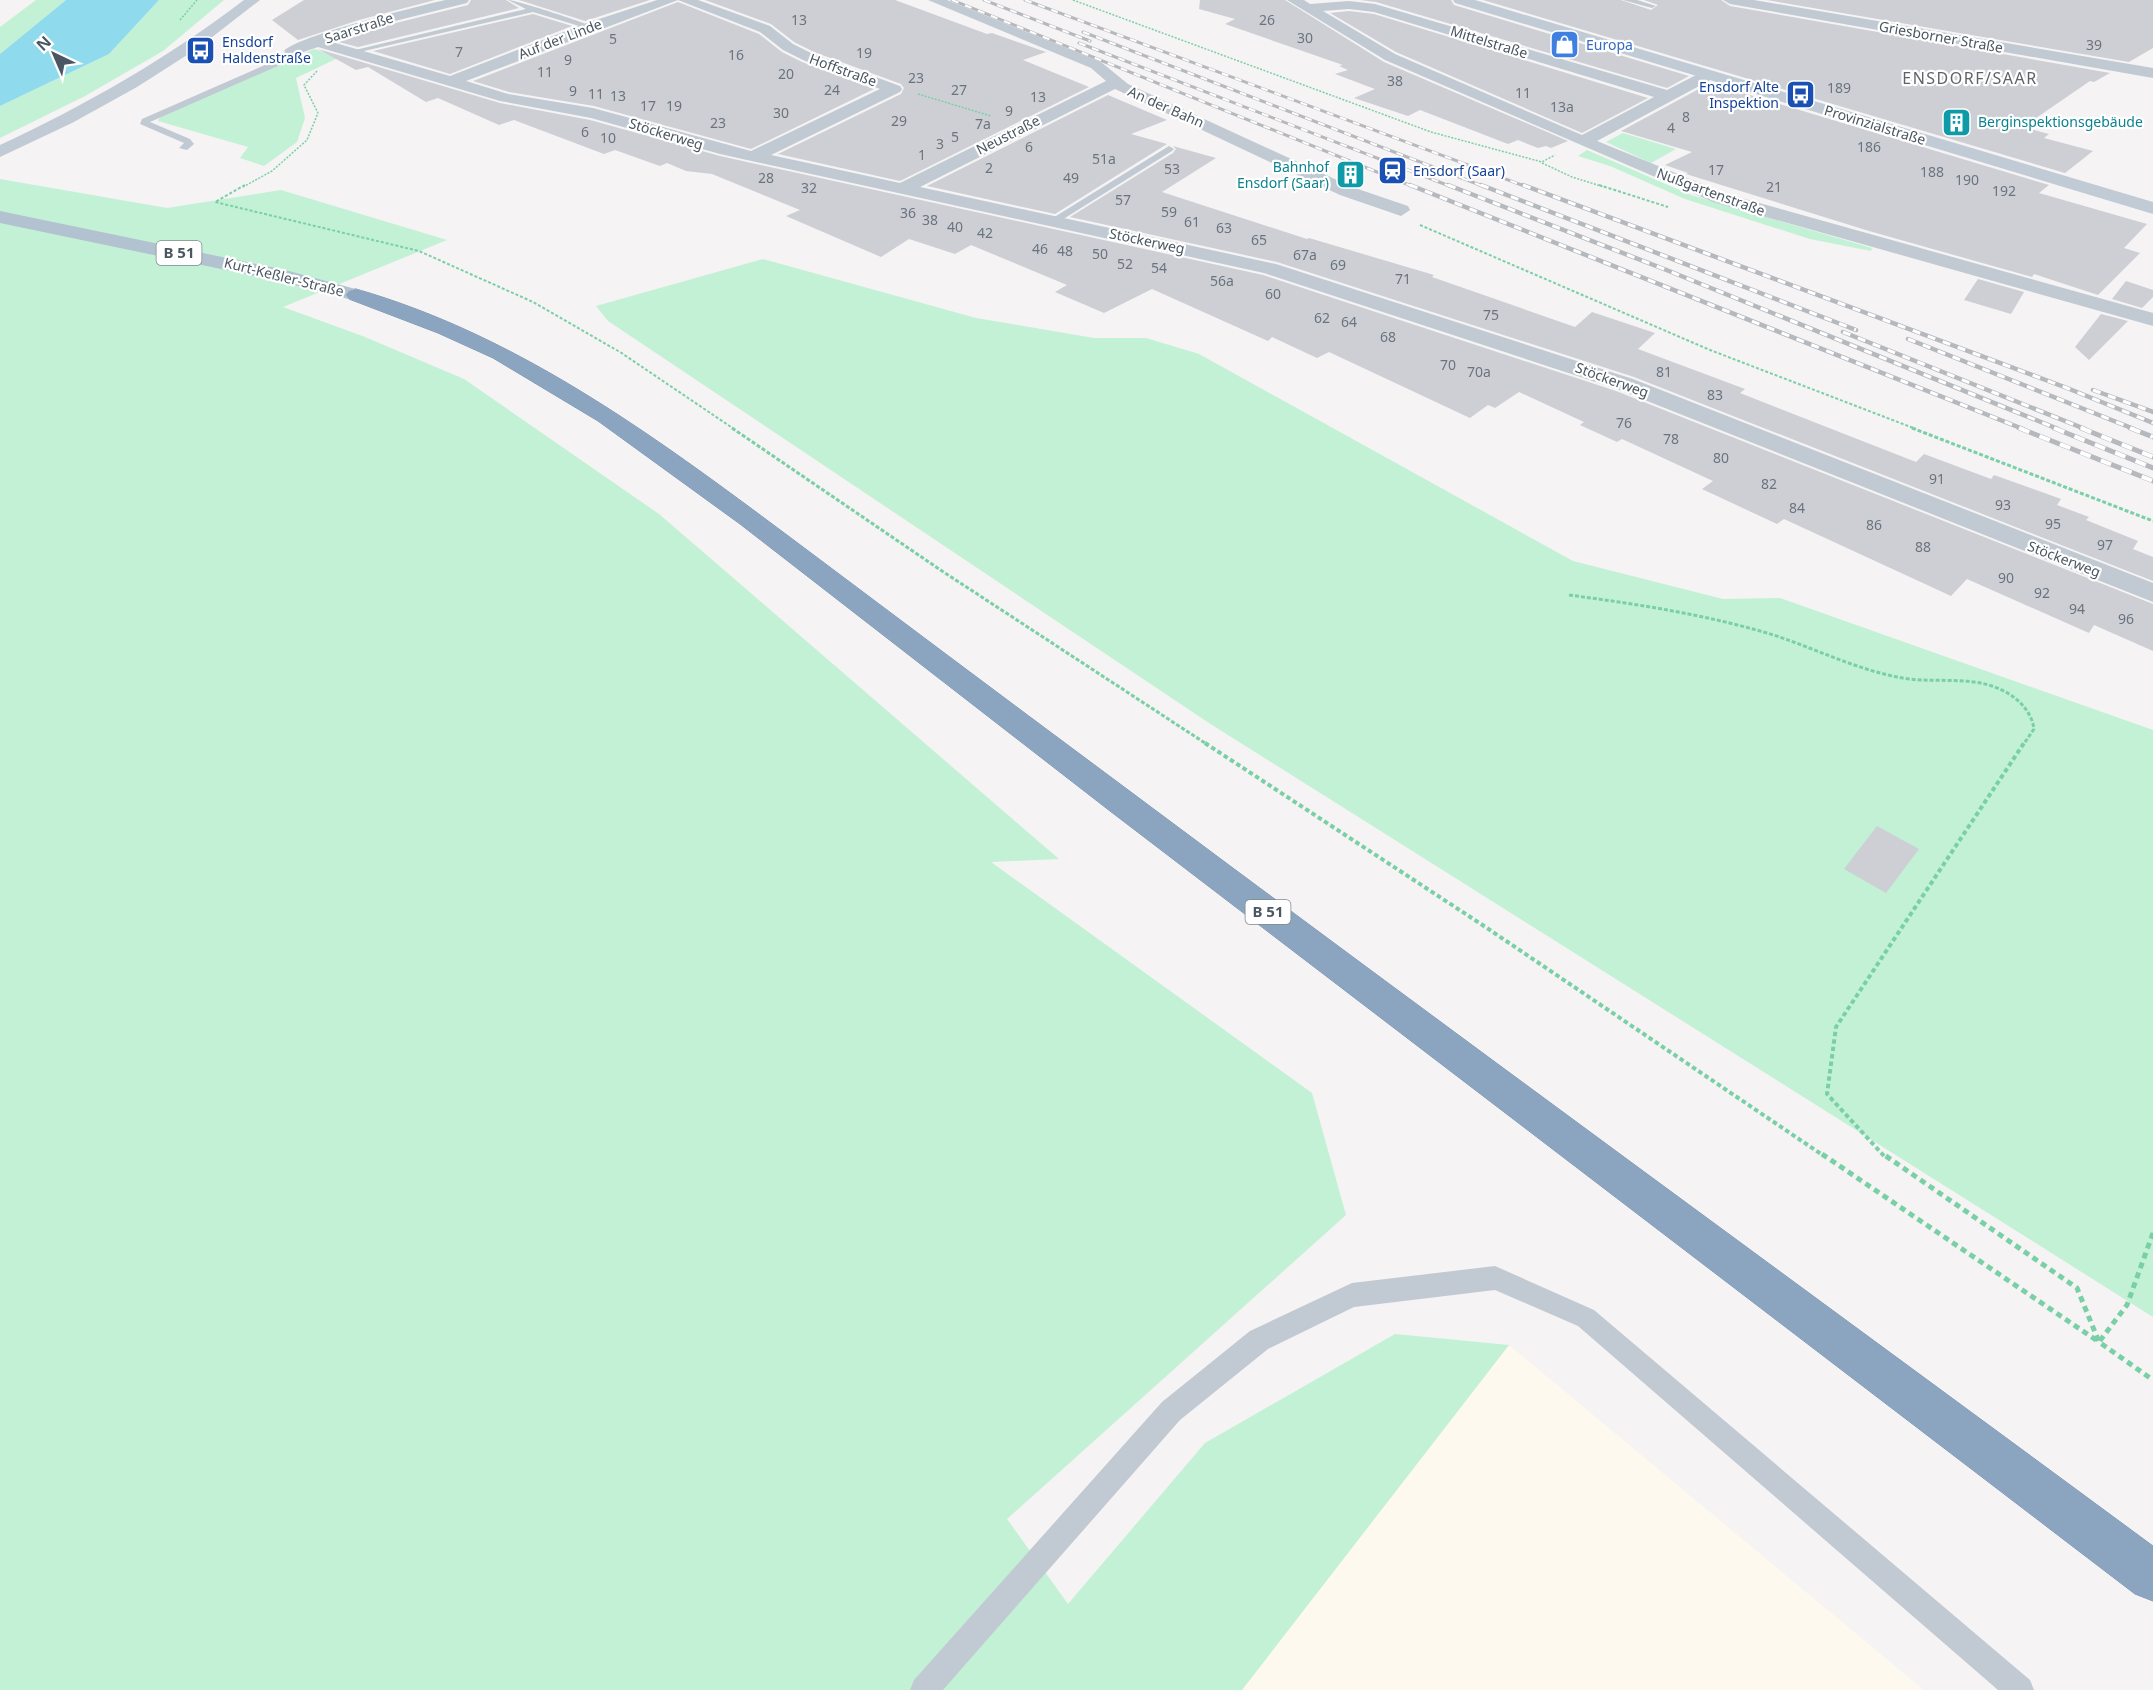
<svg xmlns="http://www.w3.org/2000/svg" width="2153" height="1690" font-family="'Noto Sans',sans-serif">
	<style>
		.commercial { fill: #fdf9ef }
		.green { fill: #c3f1d5 }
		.water { fill: #90daee }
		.building { fill: #cdcfd5 }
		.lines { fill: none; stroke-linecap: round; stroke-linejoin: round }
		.highway-casing { stroke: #7690ad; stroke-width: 1 }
		.path-far4 { stroke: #7ad0a6; stroke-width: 1.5; stroke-dasharray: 2 1.5; stroke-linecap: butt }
		.path-far3 { stroke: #7ad0a6; stroke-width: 2; stroke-dasharray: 3 2; stroke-linecap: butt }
		.path-far2 { stroke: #7ad0a6; stroke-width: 3; stroke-dasharray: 4 2; stroke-linecap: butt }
		.path-far1 { stroke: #7ad0a6; stroke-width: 4; stroke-dasharray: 4.5 3; stroke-linecap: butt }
		.path { stroke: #7ad0a6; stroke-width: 5; stroke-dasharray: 6 4.5; stroke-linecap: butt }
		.lane { fill: #c1cad2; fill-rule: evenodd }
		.street { fill: #c1cad2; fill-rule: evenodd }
		.secondary { fill: #c1cbd6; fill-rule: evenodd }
		.primary { fill: #b3c2d1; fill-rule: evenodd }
		.highway { fill: #8ba5c1; fill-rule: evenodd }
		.rail-far2-casing { stroke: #b5b8bd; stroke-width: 3 }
		.rail-far1-casing { stroke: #b5b8bd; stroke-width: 4.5 }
		.rail-casing { stroke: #b5b8bd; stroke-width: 5 }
		.rail-far2 { stroke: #fff; stroke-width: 2; stroke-dasharray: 7; stroke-linecap: butt }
		.rail-far1 { stroke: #fff; stroke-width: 3; stroke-dasharray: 8; stroke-linecap: butt }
		.rail { stroke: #fff; stroke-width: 4; stroke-dasharray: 11; stroke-linecap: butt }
		.labels { text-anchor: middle; stroke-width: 4.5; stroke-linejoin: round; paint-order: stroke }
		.number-label { font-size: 14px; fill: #6b747e }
		.far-street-label { font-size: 14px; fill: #4a5661; stroke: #fff }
		.far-transit-label { font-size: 14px; fill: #164399; stroke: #fff; text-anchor: start }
		.far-shop-label { font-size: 14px; fill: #366cbe; stroke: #fff; text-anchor: start }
		.far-culture-label { font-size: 14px; fill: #0d838f; stroke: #fff; text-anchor: start }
		.shield { fill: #fff; stroke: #808990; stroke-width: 1.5 }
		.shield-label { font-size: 15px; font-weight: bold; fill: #4a5661 }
		.far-quarter-label { font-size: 16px; letter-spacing: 1.5px; fill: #5f6368; stroke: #fff }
	</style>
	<rect width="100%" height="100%" fill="#f5f3f3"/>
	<polygon class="commercial" points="1509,1345 1924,1690 1242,1690"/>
	<g class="green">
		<polygon points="36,0 66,0 0,54 0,27"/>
		<polygon points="159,0 224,0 163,51 85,96 0,138 0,106 109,54"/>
		<polygon points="314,49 340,57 296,78 305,118 297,142 264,166 240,158 248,147 158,121 160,117"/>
		<polygon points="1623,133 1676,149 1651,163 1606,142"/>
		<polygon points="1587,150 1691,195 1872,248 1871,251 1810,239 1685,199 1610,166 1578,156"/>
		<polygon points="0,179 167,208 281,190 447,240 283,307 365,337 464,379 659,514 1059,859 991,862 1312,1093 1346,1215 1007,1519 1068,1604 1205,1443 1395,1334 1509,1345 1242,1690 0,1690"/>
		<polygon points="763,259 976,318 1094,338 1146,338 1199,354 1573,561 1723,599 1780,598 2153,730 2153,1317 1209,723 608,321 596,306"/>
	</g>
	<polygon class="water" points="66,0 159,0 109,54 0,106 0,54"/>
	<g class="building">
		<polygon points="304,0 435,0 359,20 298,40 272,20"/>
		<polygon points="471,0 506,0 519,8 358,47 339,42 388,25 468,5"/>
		<polygon points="519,0 650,0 585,21"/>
		<polygon points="705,0 895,0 987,34 992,33 1046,52 1023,60 1089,87 900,181 778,154 901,94 904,88 901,84 814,52 794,42 771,24"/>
		<polygon points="1200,0 1285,0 1384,62 1568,141 1551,148 1546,146 1538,148 1518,140 1508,144 1420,110 1408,116 1354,98 1375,89 1335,74 1348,70 1339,66 1343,65 1225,24 1235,19 1199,9"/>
		<polygon points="1360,0 1451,0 1454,5 1689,76 1667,88 1376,2"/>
		<polygon points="1483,0 1621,0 1651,10 1658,5 1644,0 1721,0 1730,6 2110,73 2094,82 2090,81 2023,127 2049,134 2044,138 2093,151 2065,173"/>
		<polygon points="1767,0 2153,0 2153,48 2129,62"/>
		<polygon points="678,2 759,34 782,52 802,62 874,89 751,149 594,106 509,92 473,81"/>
		<polygon points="1349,11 1374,14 1648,98 1582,133 1396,52 1330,13"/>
		<polygon points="533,14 572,26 450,74 373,51"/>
		<polygon points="318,49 500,103 590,120 720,156 1263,275 1616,391 2153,604 2153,651 2094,625 2089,633 1967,579 1951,596 1784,519 1777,524 1702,489 1713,481 1622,439 1617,442 1580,425 1584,422 1519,392 1495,408 1488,405 1470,418 1329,352 1317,358 1272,337 1268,341 1152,289 1104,313 1055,292 1067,285 971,245 955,254 909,239 881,257 786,216 800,210 712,174 686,171 667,163 660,166 615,150 604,154 514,120 499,125 438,98 426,102 368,67 356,70"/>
		<polygon points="1710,83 2049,185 2039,193 2147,224 2124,248 2140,253 2098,295 2034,274 2032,277 1869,231 1686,174 1688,173 1665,165 1692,152 1621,131"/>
		<polygon points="1108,95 1167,120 1131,134 1167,144 1055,214 927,186"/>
		<polygon points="1173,146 1216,158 1162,192 1307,239 1309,238 1434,275 1432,277 1575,327 1592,312 1655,333 1638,349 1745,389 1740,393 1916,462 1924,454 1991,479 1994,475 2061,499 2057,505 2089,517 2086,520 2138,541 2133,549 2153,557 2153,581 1634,377 1277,262 1070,217 1173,153 1176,149"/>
		<polygon points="1978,279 2024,292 2011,314 1964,300"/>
		<polygon points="2126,281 2153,290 2153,297 2142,308 2112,299"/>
		<polygon points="2101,314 2128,321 2089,360 2075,347"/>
		<polygon points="1877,826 1919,849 1886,893 1844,869"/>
	</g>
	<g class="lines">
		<defs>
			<path id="highway" d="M356,289C524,337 665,444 803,547C903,622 1003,697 1104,772C1452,1032 1803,1288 2153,1546V1601L2135,1594L1110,811L740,524L598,421L493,358L438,333L349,299L346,295L349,291Z"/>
		</defs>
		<use href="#highway" class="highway-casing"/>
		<g class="path-far4">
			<polyline points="1073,0 1431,132 1542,162 1555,155"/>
			<polyline points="180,20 197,0"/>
			<polyline points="918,94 991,116"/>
			<polyline points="1542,163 1572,177 1604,187"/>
			<polyline points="243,187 272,171 307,140 318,113 304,85 317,71"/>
		</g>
		<g class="path-far3">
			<polyline points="245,185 215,202 419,251 533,302 620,352 734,429"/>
			<polyline points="1599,185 1668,207"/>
			<polyline points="1420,225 1710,350 1916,429"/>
		</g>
		<g class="path-far2">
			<polyline points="732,428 942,571 1208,745"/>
			<polyline points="1912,428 2153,521"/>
			<path d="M1569,595C1636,604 1702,614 1767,633C1810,646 1852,668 1897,677C1928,684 1962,676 1992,686C2013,693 2031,708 2034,729L2023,745"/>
		</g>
		<g class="path-far1">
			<polyline points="1205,743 1487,928 1824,1156"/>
			<polyline points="1884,1156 1827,1094 1836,1027 2024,743"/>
		</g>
		<g class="path">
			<polyline points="1822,1154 2099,1342 2077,1288 1883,1154"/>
			<polyline points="2153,1233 2127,1305 2099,1342 2153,1380"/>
		</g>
		<g class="lane">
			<path d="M508,0C516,0 586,23 593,27L589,29L533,12L351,54L347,52L526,9Z"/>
			<polygon points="1623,0 1637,0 1656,6 1652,8"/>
			<polygon points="289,49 296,51 280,65 150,122 190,139 194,144 187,150 179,148 184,143 140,124 142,119 274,61"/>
			<polygon points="1169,146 1174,149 1172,151 1057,223 1048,221"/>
			<polygon points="1495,1266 1594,1310 2030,1680 2034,1690 1998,1690 1578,1326 1495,1290 1354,1307 1268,1349 1180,1420 943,1690 910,1690 914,1680 1162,1402 1250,1331 1352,1283"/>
		</g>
		<g class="street">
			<path d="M445,0H469L467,3L387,23L332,42L450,76L584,24L657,0H678L466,81L508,94L593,108L751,151L880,89L803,60L783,50L760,32L678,0H698L770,26L793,44L813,54L900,86L902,89L900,92L771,155L900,183L1106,81L1091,68L928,0H947L1101,62L1128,84L1352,187L1408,206L1410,210L1401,216L1340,195L1115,89L920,187L1276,264L1633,379L2153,583V602L1617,389L1264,273L720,154L591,118L500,101L318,47L292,56L284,51C297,36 419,6 445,0Z"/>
			<path d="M1287,0H1304L1310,4L1349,1L1375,4L1667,90L1702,72H1714L1716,75L1714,78L1597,141L1727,194L2153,313V326L1713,202L1385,60ZM1349,9L1374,12L1654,97L1582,135L1395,54L1323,11Z"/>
			<polygon points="1723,0 1754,0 2153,68 2153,78 1730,4"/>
		</g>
		<g class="secondary">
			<path d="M244,0H260L198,48L137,87L72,123L0,157V145C86,105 168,58 244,0Z"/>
			<polygon points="1453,0 1475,0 2153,202 2153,214 1455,3"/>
		</g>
		<polygon class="primary" points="0,211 285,270 363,291 366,295 363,299 356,301 283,282 0,223"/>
		<use href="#highway" class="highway"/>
		<defs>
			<g id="rail-far2">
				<polyline points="952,0 1414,187"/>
				<polyline points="984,0 1090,41"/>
				<polyline points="1025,0 1527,187"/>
				<polyline points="1083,32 1485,187"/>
				<polyline points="1079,43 1452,187"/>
			</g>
			<g id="rail-far1">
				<polyline points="1410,185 2023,429"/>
				<polyline points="1448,185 1669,271 2058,429"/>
				<polyline points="1481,185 1856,330"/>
				<polyline points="1523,185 2067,388 2153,423"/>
				<polyline points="1843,332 2085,429"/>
				<polyline points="1908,339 2134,429"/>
				<polyline points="2093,390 2153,412"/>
			</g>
			<g id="rail">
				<polyline points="2019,428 2153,481"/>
				<polyline points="2054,428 2153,468"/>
				<polyline points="2081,428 2153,457"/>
				<polyline points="2130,428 2153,437"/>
			</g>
		</defs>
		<use href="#rail-far2" class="rail-far2-casing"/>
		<use href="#rail-far1" class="rail-far1-casing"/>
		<use href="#rail" class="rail-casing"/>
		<use href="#rail-far2" class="rail-far2"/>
		<use href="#rail-far1" class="rail-far1"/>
		<use href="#rail" class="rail"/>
	</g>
	<defs>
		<symbol id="shop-square" viewBox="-11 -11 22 22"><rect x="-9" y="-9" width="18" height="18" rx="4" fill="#3f7fe0" stroke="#fff"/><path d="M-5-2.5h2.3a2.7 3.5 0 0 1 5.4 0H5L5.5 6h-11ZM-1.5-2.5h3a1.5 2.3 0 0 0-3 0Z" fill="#fff"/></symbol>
		<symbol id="bus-square" viewBox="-11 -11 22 22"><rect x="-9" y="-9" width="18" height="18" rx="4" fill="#1a4fb4" stroke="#fff"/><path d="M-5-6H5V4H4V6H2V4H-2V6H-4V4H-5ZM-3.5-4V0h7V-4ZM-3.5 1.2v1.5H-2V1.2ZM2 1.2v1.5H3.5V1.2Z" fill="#fff"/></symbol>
		<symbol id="building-square" viewBox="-11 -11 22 22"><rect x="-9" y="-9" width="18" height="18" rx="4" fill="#0f9aa8" stroke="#fff"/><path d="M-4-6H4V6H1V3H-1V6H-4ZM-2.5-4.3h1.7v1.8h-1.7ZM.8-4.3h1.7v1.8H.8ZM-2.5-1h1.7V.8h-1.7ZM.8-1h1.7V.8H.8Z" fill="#fff"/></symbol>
		<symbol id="station-square" viewBox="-11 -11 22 22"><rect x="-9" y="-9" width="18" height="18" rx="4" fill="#1a4fb4" stroke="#fff"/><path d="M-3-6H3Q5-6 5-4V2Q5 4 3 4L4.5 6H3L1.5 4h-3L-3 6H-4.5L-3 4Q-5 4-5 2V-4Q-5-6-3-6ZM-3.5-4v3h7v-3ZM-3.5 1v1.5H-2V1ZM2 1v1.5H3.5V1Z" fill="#fff"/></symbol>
	</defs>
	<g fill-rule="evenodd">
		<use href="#shop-square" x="1548" y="28" width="33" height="33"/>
		<use href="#bus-square" x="184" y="34" width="33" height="33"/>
		<use href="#bus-square" x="1784" y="78" width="33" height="33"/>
		<use href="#building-square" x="1940" y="106" width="33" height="33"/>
		<use href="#station-square" x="1376" y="154" width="33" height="33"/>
		<use href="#building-square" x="1334" y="158" width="33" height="33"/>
	</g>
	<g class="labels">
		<g class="number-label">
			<text x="799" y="25">13</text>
			<text x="1267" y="25">26</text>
			<text x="1305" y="43">30</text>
			<text x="613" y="44">5</text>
			<text x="2094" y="50">39</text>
			<text x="459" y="57">7</text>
			<text x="864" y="58">19</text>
			<text x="736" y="60">16</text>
			<text x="568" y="65">9</text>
			<text x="545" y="77">11</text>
			<text x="786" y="79">20</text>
			<text x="916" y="83">23</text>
			<text x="1395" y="86">38</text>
			<text x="1839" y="93">189</text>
			<text x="832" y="95">24</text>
			<text x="959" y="95">27</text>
			<text x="573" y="96">9</text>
			<text x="1523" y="98">11</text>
			<text x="596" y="99">11</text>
			<text x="618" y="101">13</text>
			<text x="1038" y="102">13</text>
			<text x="648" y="111">17</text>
			<text x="674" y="111">19</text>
			<text x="1562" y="112">13a</text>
			<text x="1009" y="116">9</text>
			<text x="781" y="118">30</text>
			<text x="1686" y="122">8</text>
			<text x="899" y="126">29</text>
			<text x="718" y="128">23</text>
			<text x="983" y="129">7a</text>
			<text x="1671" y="133">4</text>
			<text x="585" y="137">6</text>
			<text x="955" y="142">5</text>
			<text x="608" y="143">10</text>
			<text x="940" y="149">3</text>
			<text x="1029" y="152">6</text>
			<text x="1869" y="152">186</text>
			<text x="922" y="160">1</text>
			<text x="1104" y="164">51a</text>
			<text x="989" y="173">2</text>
			<text x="1172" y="174">53</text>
			<text x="1716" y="175">17</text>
			<text x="1932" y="177">188</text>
			<text x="766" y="183">28</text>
			<text x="1071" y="183">49</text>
			<text x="1967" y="185">190</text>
			<text x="1774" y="192">21</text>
			<text x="809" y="193">32</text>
			<text x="2004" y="196">192</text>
			<text x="1123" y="205">57</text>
			<text x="1169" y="217">59</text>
			<text x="908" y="218">36</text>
			<text x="930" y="225">38</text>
			<text x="1192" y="227">61</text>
			<text x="955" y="232">40</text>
			<text x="1224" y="233">63</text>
			<text x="985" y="238">42</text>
			<text x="1259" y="245">65</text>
			<text x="1040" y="254">46</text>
			<text x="1065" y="256">48</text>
			<text x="1100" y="259">50</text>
			<text x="1305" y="260">67a</text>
			<text x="1125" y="269">52</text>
			<text x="1338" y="270">69</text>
			<text x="1159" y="273">54</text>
			<text x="1403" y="284">71</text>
			<text x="1222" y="286">56a</text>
			<text x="1273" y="299">60</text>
			<text x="1491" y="320">75</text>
			<text x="1322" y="323">62</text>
			<text x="1349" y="327">64</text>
			<text x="1388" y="342">68</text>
			<text x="1448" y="370">70</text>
			<text x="1479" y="377">70a</text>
			<text x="1664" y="377">81</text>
			<text x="1715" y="400">83</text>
			<text x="1624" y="428">76</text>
			<text x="1671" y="444">78</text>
			<text x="1721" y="463">80</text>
			<text x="1937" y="484">91</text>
			<text x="1769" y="489">82</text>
			<text x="2003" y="510">93</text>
			<text x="1797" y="513">84</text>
			<text x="2053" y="529">95</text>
			<text x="1874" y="530">86</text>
			<text x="2105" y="550">97</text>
			<text x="1923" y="552">88</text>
			<text x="2006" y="583">90</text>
			<text x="2042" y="598">92</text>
			<text x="2077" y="614">94</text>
			<text x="2126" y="624">96</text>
		</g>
		<g class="far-street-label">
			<text transform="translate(359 28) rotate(-18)" y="5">Saarstraße</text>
			<text transform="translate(1941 37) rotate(10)" y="5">Griesborner Straße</text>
			<text transform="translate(560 39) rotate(-21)" y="5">Auf der Linde</text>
			<text transform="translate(1489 42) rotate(17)" y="5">Mittelstraße</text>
			<text transform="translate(843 70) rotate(20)" y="5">Hoffstraße</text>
			<text transform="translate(1166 107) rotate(24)" y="5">An der Bahn</text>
			<text transform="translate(1875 125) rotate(17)" y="5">Provinzialstraße</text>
			<text transform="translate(666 134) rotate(17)" y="5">Stöckerweg</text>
			<text transform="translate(1008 135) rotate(-27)" y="5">Neustraße</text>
			<text transform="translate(1711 192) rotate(20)" y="5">Nußgartenstraße</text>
			<text transform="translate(1147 241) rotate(12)" y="5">Stöckerweg</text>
			<text transform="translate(284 277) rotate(14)" y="5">Kurt-Keßler-Straße</text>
			<text transform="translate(1612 380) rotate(20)" y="5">Stöckerweg</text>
			<text transform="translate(2064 559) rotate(21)" y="5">Stöckerweg</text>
		</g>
		<g class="far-transit-label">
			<text x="222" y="47">Ensdorf<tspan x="222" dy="16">Haldenstraße</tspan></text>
			<text x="1779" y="92" text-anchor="end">Ensdorf Alte<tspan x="1779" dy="16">Inspektion</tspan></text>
			<text x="1413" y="176">Ensdorf (Saar)</text>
		</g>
		<g class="far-shop-label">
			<text x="1586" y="50">Europa</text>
		</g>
		<g class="far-culture-label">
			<text x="1978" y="127">Berginspektionsgebäude</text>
			<text x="1329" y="172" text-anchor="end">Bahnhof<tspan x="1329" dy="16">Ensdorf (Saar)</tspan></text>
		</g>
		<g class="shield">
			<rect x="156.5" y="241" width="45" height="24" rx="4.5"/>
			<rect x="1245.5" y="900" width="45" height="24" rx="4.5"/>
		</g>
		<g class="shield-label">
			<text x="179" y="258">B 51</text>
			<text x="1268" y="917">B 51</text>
		</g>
		<g class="far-quarter-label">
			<text x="1970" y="84">ENSDORF/SAAR</text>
		</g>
	</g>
	<g transform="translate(54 54) rotate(316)" stroke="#ffffff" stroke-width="4.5" paint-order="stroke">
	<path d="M0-4.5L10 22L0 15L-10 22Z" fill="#4a5661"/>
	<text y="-9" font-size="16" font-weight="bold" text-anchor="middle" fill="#4a5661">N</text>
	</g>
</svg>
